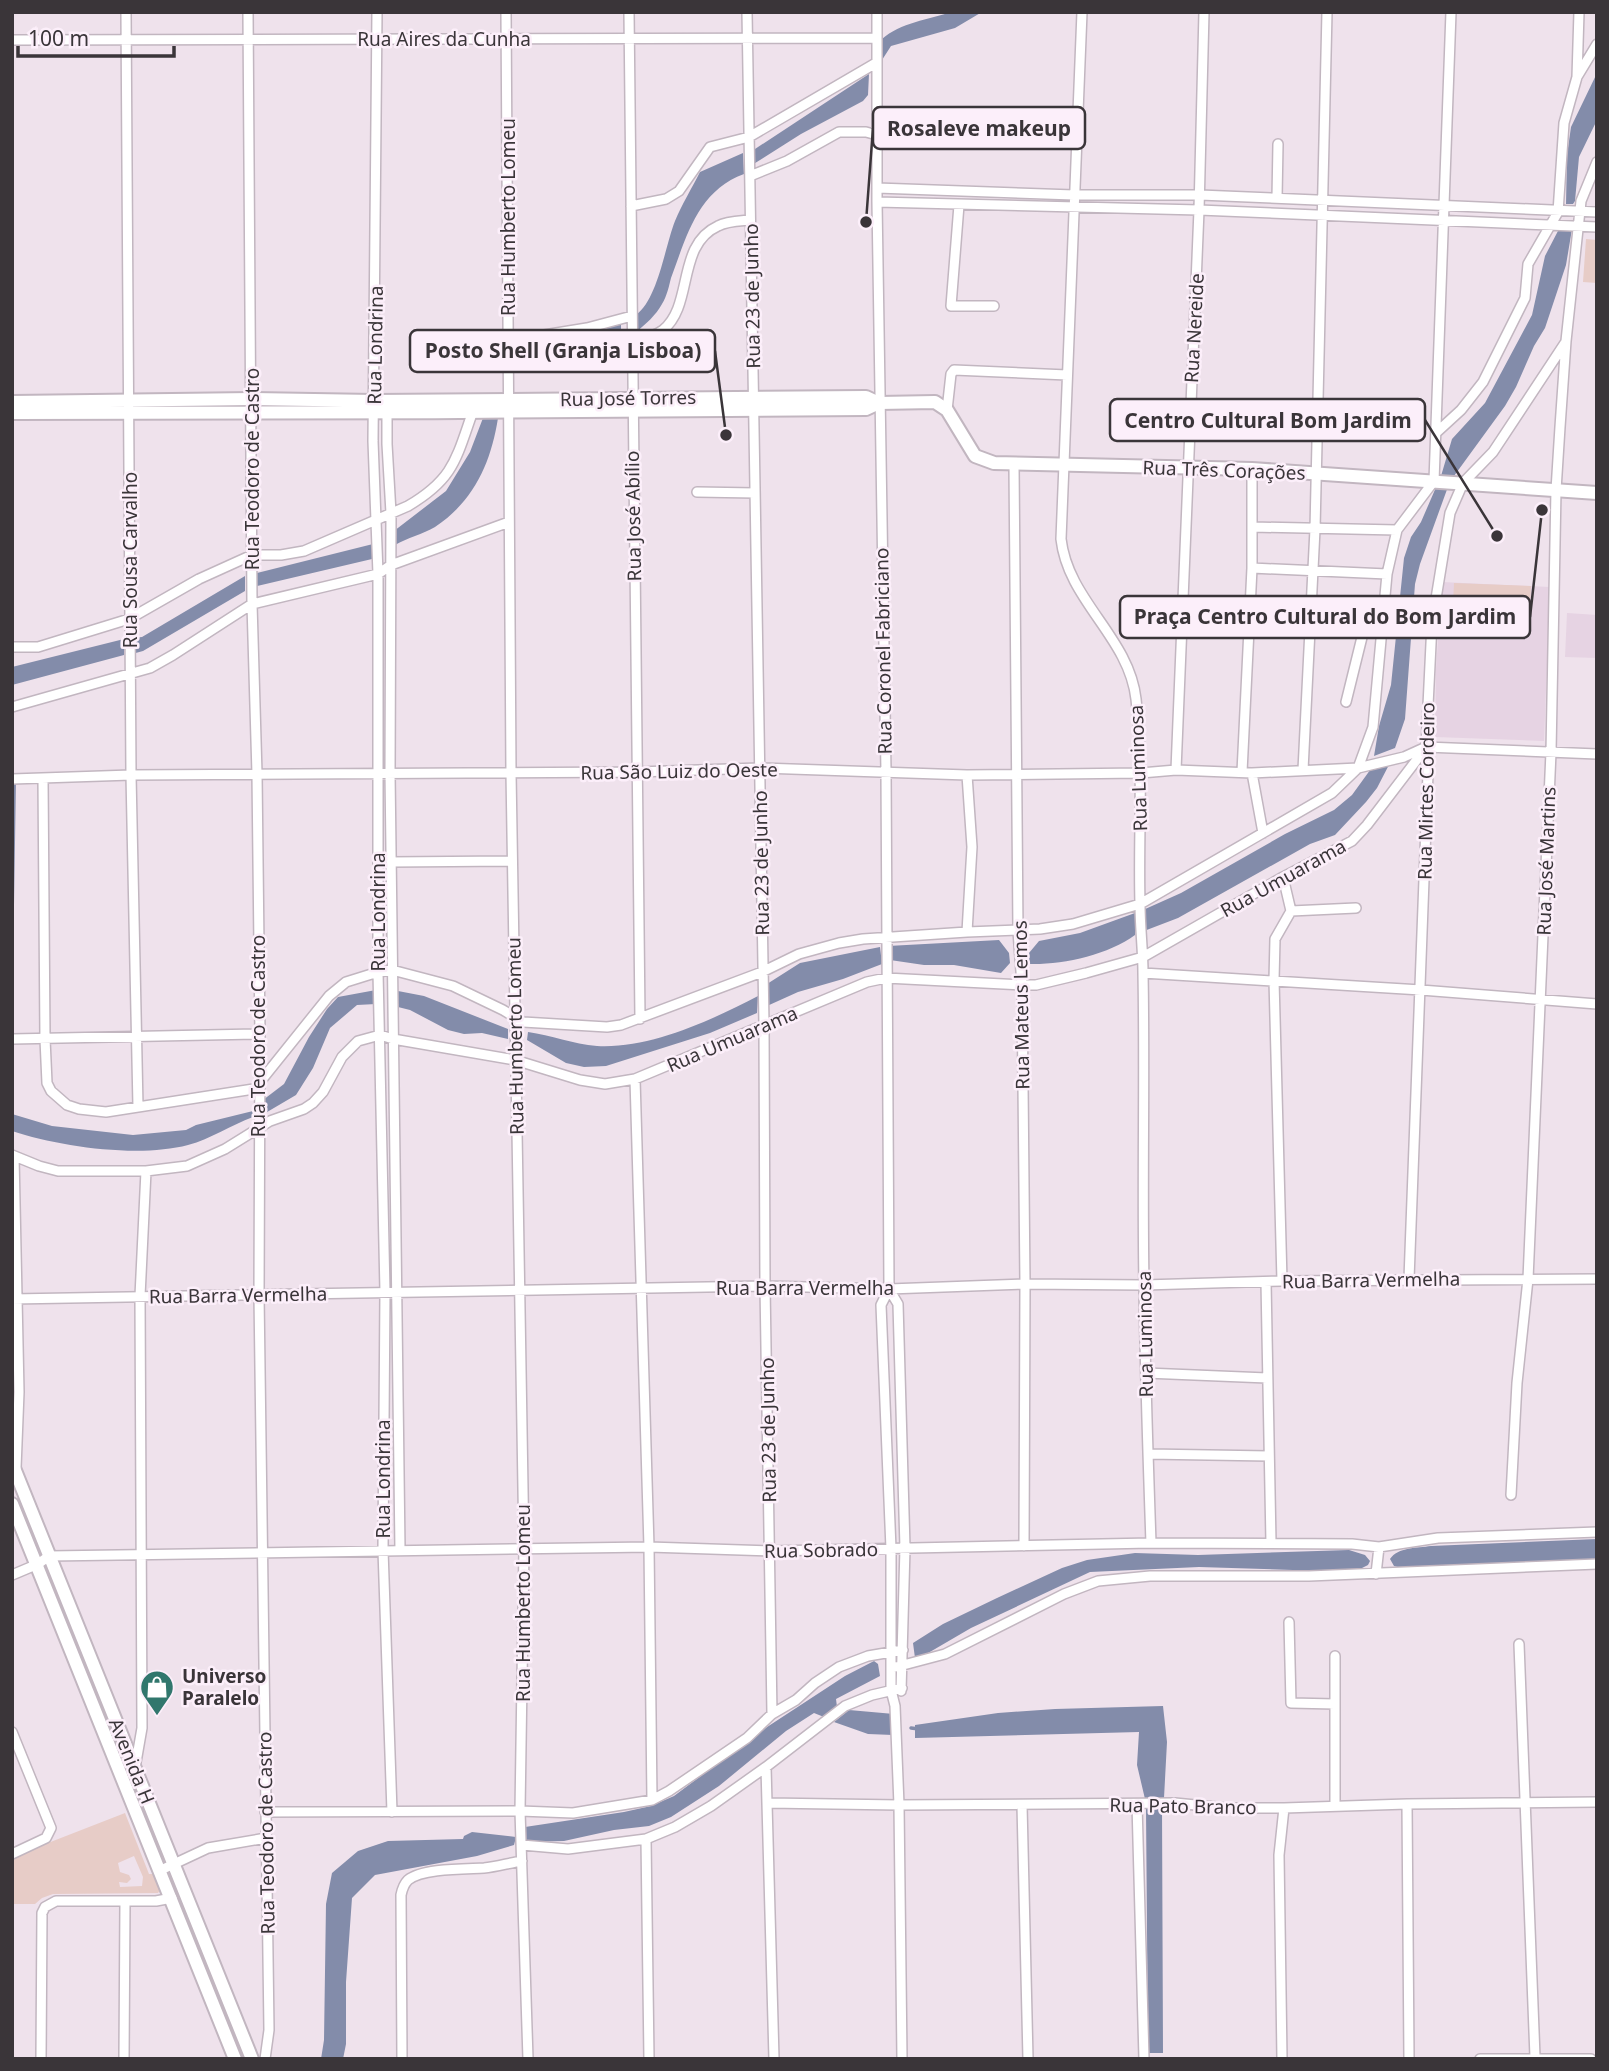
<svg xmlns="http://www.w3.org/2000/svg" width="1609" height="2071" font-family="'Noto Sans',sans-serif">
  <rect width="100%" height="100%" fill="#efe2ec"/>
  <!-- built -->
  <path fill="#e6d3e3" d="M 1442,582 L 1550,587 L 1544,741 L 1435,737 L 1436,669 Z
    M 1567,613 L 1597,615 L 1597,658 L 1565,657 Z"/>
  <!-- green -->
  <path fill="#e7ccc7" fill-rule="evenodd" d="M 1586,239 L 1597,240 L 1597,283 L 1583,282 Z
    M 1454,583 L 1531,586 L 1528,634 L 1508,633 L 1507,629 L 1452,626 Z
    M 125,1813 L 149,1874 L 159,1874 L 163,1886 L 158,1893 L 53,1894 L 42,1898 L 35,1904 L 12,1904 L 12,1857 ZM 134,1856 L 143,1877 L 142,1886 L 120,1887 L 119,1882 L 127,1883 L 131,1879 L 129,1875 L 120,1872 L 118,1863 Z"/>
  <!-- water -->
  <path fill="#838caa" d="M 952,12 L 982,12 L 955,28 L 891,46 L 882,60 L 882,39 C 900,23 929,19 952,12 Z
    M 1597,73 L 1597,120 L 1579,157 L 1575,201 L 1573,204 L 1566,204 L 1567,155 L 1571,127 Z
    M 869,74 L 868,95 L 863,101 L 801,134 L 752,165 L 752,151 Z
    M 743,153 L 744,174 C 698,191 687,235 671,278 C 669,286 667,296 662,304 C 656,315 646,324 636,332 L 636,315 C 658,299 665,246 675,221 C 682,204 692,188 700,172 Z
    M 1559,229 L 1572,229 L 1566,265 L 1545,328 L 1534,346 L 1516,387 L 1505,406 L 1454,476 L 1441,476 L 1452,439 L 1485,403 L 1532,315 L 1545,256 Z
    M 621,324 L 621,343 L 611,347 L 542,359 L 510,374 L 510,354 L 519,346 L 591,333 Z
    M 483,418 L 498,418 C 491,463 474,501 435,527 C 423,534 407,538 395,545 L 394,531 L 446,491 L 470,452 Z
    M 1449,484 L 1420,564 L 1415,584 L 1405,719 L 1395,748 L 1374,756 L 1379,726 L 1391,685 L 1404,558 L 1411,537 L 1421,522 L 1437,485 Z
    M 373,544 L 372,559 L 253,587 L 253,574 Z
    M 245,576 L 245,591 L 143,651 L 132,654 L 132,638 L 142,637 Z
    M 124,639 L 124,655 L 12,685 L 12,667 Z
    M 1392,759 L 1377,788 L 1366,802 L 1335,835 L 1310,844 L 1178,918 L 1144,931 L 1143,910 L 1181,893 L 1285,834 L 1334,810 L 1352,795 L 1373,766 Z
    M 12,780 L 16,780 L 12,1030 Z
    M 1135,913 L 1135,935 C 1108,955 1062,965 1029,964 L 1029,953 L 1039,941 L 1080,933 Z
    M 999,940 L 1009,953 L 1010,963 L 1001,973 L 954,965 L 924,965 L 890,960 L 888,946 Z
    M 880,947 L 882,964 L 843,979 L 798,992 L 767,1006 L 767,984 L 800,963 Z
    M 376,990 L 376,1004 L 357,1005 L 330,1028 L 313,1068 L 296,1095 L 262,1115 L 263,1100 L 284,1084 L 309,1037 L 327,1009 L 338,997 Z
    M 398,991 L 424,996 L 508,1029 L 508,1039 L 482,1033 L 464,1034 L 448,1030 L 410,1010 L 398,1007 Z
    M 758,996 L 757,1013 L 710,1033 L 606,1066 L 584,1067 L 566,1063 L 527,1040 L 528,1032 C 551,1035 573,1044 597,1046 C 650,1049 712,1020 758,996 Z
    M 253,1111 L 253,1117 C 231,1125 211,1139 188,1145 C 139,1158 60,1147 12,1131 L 12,1114 L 52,1126 L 133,1135 L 186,1130 L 196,1125 Z
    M 1597,1539 L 1597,1559 L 1401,1568 L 1394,1566 L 1390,1559 C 1398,1547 1417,1548 1431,1546 Z
    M 1349,1550 L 1365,1555 L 1370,1561 L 1368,1565 L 1354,1572 L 1199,1567 L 1090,1572 L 971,1628 L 923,1656 L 915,1658 L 913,1643 L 943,1624 L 997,1598 L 1062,1568 L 1087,1560 L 1135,1553 L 1198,1555 Z
    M 874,1661 L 878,1664 L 880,1676 L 836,1699 L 837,1707 L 824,1717 L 814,1713 L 786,1731 L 719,1786 L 671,1817 L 649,1826 L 614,1830 L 564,1841 L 526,1842 L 525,1827 L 624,1812 L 651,1806 L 674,1796 L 764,1729 L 845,1676 Z
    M 1163,1706 L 1167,1742 L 1164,1798 L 1145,1799 L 1137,1765 L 1139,1732 L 915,1738 L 915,1725 L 998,1713 L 1055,1709 Z
    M 849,1710 L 894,1714 L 893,1735 L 868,1734 L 834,1722 Z
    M 1162,1807 L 1163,2053 L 1148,2053 L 1146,1808 Z
    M 472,1832 L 516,1837 L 514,1845 L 477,1856 L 375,1875 L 352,1898 L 346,1982 L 346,2044 L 343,2059 L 321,2059 L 324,2040 L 326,1904 L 332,1873 L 358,1851 L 388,1841 L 463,1839 L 464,1836 Z"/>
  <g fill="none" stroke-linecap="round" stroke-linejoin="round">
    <!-- stream -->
    <path stroke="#838caa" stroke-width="3.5" d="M 911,1728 L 919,1729"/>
    <!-- street casing -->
    <g stroke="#c2b6c0" stroke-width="12">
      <path id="street" d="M 126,12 L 131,775 L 138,1107
        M 248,12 L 252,604 L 257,774 L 260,1034 L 259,1295 L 269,2030 L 265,2059
        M 377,12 L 373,441 L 378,574 L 378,972 L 385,1292 L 383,1550 L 392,1812
        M 506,12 L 511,773 L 524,1548 L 520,1811 L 528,2059
        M 629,12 L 640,1019
        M 747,12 L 764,1025 L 765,1286 L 772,1714
        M 877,12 L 877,202 L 886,772 L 889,1289 L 881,1305 L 891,1549 L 891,1690 L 895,1706 L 899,1805 L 902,2059
        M 1082,12 L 1061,539 C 1068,601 1129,637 1136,699 C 1144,767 1138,836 1140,904 C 1140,927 1143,950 1143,973 C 1145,1077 1142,1181 1144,1284 C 1145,1371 1148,1457 1151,1543
        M 12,40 L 877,38
        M 1577,77 L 1579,12
        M 750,176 L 787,161 L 839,132 L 866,132 L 877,135
        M 877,188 L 1074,195 L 1200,195 L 1597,212
        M 1277,198 L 1278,144
        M 877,202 L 1199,210 L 1597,227
        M 959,205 L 951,306 L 994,306
        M 631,206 L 666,199 L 679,191 L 710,147 L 749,137 L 876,63
        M 632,340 C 643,338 654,337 663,330 C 694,305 676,245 718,226 C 727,221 740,221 750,220
        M 507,341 L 587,328 L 632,316
        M 387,408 L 387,444 L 391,513 L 390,773 L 400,1550
        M 947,410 L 951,374 L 954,370 L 1067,375
        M 1437,432 L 1461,410 L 1483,382 L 1525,298 L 1528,264 L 1558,212 L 1564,123 L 1577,77 L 1597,44
        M 1014,465 L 1018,931 L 1022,985 L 1025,1284 L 1024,1546
        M 697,492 L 755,493
        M 1253,527 L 1397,530
        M 1252,568 L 1387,574
        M 1251,610 L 1382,623
        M 12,647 L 38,647 L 129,619 L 199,579 L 252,555 L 281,555 L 304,551 L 408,506 C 454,479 456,459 473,411
        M 1346,702 L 1366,621
        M 12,707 L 150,668 L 173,655 L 252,604 L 378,574 L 391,565 L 509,522
        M 1176,770 L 1199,210 L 1204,12
        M 1303,770 L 1315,529 L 1327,12
        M 1242,772 L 1252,568 L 1252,469
        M 1252,773 L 1263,833
        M 967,775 L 972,847 L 967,932
        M 43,778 L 45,1039 L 47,1083 L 51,1091 L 67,1105 L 79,1109 L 106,1112 L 260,1088
        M 12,779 L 131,775 L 637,772 L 759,768 L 967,775 L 1141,773 L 1176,770 L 1252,773 L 1358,768 L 1404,757 L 1426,747 L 1597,754
        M 391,862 L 512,861
        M 1291,911 L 1356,908
        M 1143,973 L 1421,990 L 1597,1004
        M 12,1039 L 260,1034
        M 635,1079 L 649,1547 L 652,1800
        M 260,1082 L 329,996 L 346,982 L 378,972 L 392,970 L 453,986 L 503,1010 L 523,1022 L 607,1027 L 621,1025 L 762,972 L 799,954 L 839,943 L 863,939 L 967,932 L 1040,929 L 1073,924 L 1140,904 L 1332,793 L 1358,768 L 1373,727 L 1387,574 L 1397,530 L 1434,481 L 1451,12
        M 12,1155 L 39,1166 L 58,1171 L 146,1171 L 187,1166 L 225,1149 L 270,1121 L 304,1109 L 313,1103 L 323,1092 L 342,1057 L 358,1041 L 380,1035 L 393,1039 L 515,1060 L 580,1080 L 605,1084 L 635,1079 L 867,982 L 886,978 L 1022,985 L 1036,985 L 1086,973 L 1143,957 L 1283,877 L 1352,841 L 1367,825 L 1425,749
        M 14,1156 L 19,1392 L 16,1468
        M 1409,1279 L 1428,773 L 1426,747 L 1432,623 L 1450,513 L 1463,483 L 1493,452 L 1565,343
        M 1282,1281 L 1274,980 L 1275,939 L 1291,911 L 1283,877
        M 1266,1282 L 1271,1543
        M 889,1289 L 898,1304 L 905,1548 L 901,1691
        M 12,1299 L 765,1286 L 889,1289 L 1025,1284 L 1144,1285 L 1282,1281 L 1597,1279
        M 1146,1373 L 1267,1378
        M 1148,1454 L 1269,1456
        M 1511,1495 L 1517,1383 L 1528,1279 L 1551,752 L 1556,490 L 1560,427 L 1566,341 L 1581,201 L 1597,162
        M 1376,1574 L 1379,1547
        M 12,1575 L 38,1564 L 49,1556 L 649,1547 L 771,1551 L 1151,1543 L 1352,1544 L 1379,1547 L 1438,1538 L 1597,1532
        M 1289,1622 L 1291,1703 L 1335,1704
        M 1519,1644 L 1535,2057
        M 1335,1656 L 1335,1806
        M 892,1668 L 945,1654 L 1064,1594 L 1098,1581 L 1150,1576 L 1309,1576 L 1597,1564
        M 12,1732 L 51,1828 L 46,1838 L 12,1854
        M 766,1767 L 774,2059
        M 135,1768 L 142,1728 L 140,1296 L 146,1171
        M 768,1803 L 899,1805 L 1175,1803 L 1226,1808 L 1284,1808 L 1407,1804 L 1597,1802
        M 1137,1804 L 1144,2059
        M 1407,1804 L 1409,2059
        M 1022,1805 L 1028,2059
        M 265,1812 L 520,1811 L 573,1813 L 652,1800 L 669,1791 L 747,1738 L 772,1714 L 796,1700 L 815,1683 L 839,1667 L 868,1656 L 903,1650
        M 646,1839 L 649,2059
        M 522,1845 L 568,1849 L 646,1839 L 675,1827 L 711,1806 L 766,1767 L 845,1706 L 872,1695 L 902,1688
        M 161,1870 L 208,1848 L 266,1838
        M 41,2059 L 42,1913 L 45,1907 L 56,1901 L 156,1901 L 172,1898
        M 124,2059 L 125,1901
        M 402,2059 L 401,1895 C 402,1890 404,1884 408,1880 C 422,1868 466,1869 484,1868 C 496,1867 509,1863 522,1861
        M 1282,2059 L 1279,1855 L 1284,1808
        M 1480,2059 L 1591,2059"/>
    </g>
    <!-- secondary casing -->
    <g stroke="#c2b6c0" stroke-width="16">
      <path id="secondary" d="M 12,402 L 252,399 L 374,401 L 866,397 L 879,403 L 935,402 L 947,410 L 975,456 L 994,463 L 1252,469 L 1597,493
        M 12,413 C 297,414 581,411 866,409 L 879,403
        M 12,1463 L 252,2059
        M 12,1504 L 235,2059"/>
    </g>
    <!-- street -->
    <use href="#street" stroke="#fff" stroke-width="9"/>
    <!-- secondary -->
    <use href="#secondary" stroke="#fff" stroke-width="12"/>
  </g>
  <!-- icons -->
  <defs>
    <g id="shop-pin" transform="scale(1.75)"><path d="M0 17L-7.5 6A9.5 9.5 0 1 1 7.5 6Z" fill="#31776d" stroke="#fceffa"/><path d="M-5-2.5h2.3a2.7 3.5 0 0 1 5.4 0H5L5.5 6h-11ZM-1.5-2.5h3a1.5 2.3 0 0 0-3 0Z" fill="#fff"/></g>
  </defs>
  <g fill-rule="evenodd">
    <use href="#shop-pin" x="157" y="1687"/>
  </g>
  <g text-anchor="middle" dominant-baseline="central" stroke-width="5" stroke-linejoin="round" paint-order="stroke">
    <!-- street labels -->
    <g font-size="19" fill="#3a3539" stroke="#fceffa">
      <text x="444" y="39">Rua Aires da Cunha</text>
      <text transform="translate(508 217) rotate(-90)">Rua Humberto Lomeu</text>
      <text transform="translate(752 296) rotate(-91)">Rua 23 de Junho</text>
      <text transform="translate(1194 328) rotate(-87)">Rua Nereide</text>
      <text transform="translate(375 345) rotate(-89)">Rua Londrina</text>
      <text transform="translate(628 398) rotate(-1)">Rua José Torres</text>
      <text transform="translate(252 469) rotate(-90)">Rua Teodoro de Castro</text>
      <text transform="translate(1224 470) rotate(2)">Rua Três Corações</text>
      <text transform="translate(633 516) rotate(-91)">Rua José Abílio</text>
      <text transform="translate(130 560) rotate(-90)">Rua Sousa Carvalho</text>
      <text transform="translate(883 651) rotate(-91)">Rua Coronel Fabriciano</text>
      <text transform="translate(1138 768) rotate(-92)">Rua Luminosa</text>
      <text transform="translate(679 771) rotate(-1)">Rua São Luiz do Oeste</text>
      <text transform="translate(1426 791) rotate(-89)">Rua Mirtes Cordeiro</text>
      <text transform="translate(1546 861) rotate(-88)">Rua José Martins</text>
      <text transform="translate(761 863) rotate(-91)">Rua 23 de Junho</text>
      <text transform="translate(1283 878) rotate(-29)">Rua Umuarama</text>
      <text transform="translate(378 912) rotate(-90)">Rua Londrina</text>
      <text transform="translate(1021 1005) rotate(-91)">Rua Mateus Lemos</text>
      <text transform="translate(258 1036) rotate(-90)">Rua Teodoro de Castro</text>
      <text transform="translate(515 1036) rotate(-91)">Rua Humberto Lomeu</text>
      <text transform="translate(732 1039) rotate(-23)">Rua Umuarama</text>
      <text transform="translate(1371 1280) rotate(-1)">Rua Barra Vermelha</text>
      <text x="805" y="1288">Rua Barra Vermelha</text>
      <text transform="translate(238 1295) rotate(-1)">Rua Barra Vermelha</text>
      <text transform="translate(1145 1334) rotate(-91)">Rua Luminosa</text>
      <text transform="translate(768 1430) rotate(-91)">Rua 23 de Junho</text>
      <text transform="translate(383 1479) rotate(-90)">Rua Londrina</text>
      <text transform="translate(821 1550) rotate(-1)">Rua Sobrado</text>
      <text transform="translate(523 1603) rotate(-90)">Rua Humberto Lomeu</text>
      <text transform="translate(132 1761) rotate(68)">Avenida H</text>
      <text transform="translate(1183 1806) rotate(1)">Rua Pato Branco</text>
      <text transform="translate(266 1833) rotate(-91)">Rua Teodoro de Castro</text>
    </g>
    <!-- poi labels -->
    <g font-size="19" font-weight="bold" fill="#3a3539" stroke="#fceffa" text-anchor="start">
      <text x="182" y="1676">Universo<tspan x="182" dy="22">Paralelo</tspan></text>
    </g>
  </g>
  <!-- callouts -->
  <path fill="none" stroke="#3a3539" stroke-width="2.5" d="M866 222L873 128M726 435L715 351M1497 536L1425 420M1542 510L1530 617"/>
  <g fill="#3a3539" stroke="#fceffa" stroke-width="2.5">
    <circle cx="866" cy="222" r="7"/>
    <circle cx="726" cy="435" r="7"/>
    <circle cx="1497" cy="536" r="7"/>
    <circle cx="1542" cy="510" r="7"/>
  </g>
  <g fill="#fceffa" stroke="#3a3539" stroke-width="2.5">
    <rect x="873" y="107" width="212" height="42" rx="7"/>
    <rect x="410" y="330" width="305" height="42" rx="7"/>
    <rect x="1110" y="399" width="315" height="42" rx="7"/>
    <rect x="1120" y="596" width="410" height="42" rx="7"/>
  </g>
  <g font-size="21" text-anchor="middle" font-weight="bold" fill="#3a3539">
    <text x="979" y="136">Rosaleve makeup</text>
    <text x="563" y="358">Posto Shell (Granja Lisboa)</text>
    <text x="1268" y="428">Centro Cultural Bom Jardim</text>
    <text x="1325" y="624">Praça Centro Cultural do Bom Jardim</text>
  </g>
  <!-- border -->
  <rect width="1609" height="2071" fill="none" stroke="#3a3539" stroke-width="28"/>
  <!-- scale -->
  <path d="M18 46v10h156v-10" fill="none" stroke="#3a3539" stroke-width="3.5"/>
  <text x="28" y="46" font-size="21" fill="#3a3539" stroke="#fceffa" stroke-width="5" paint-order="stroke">100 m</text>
</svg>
